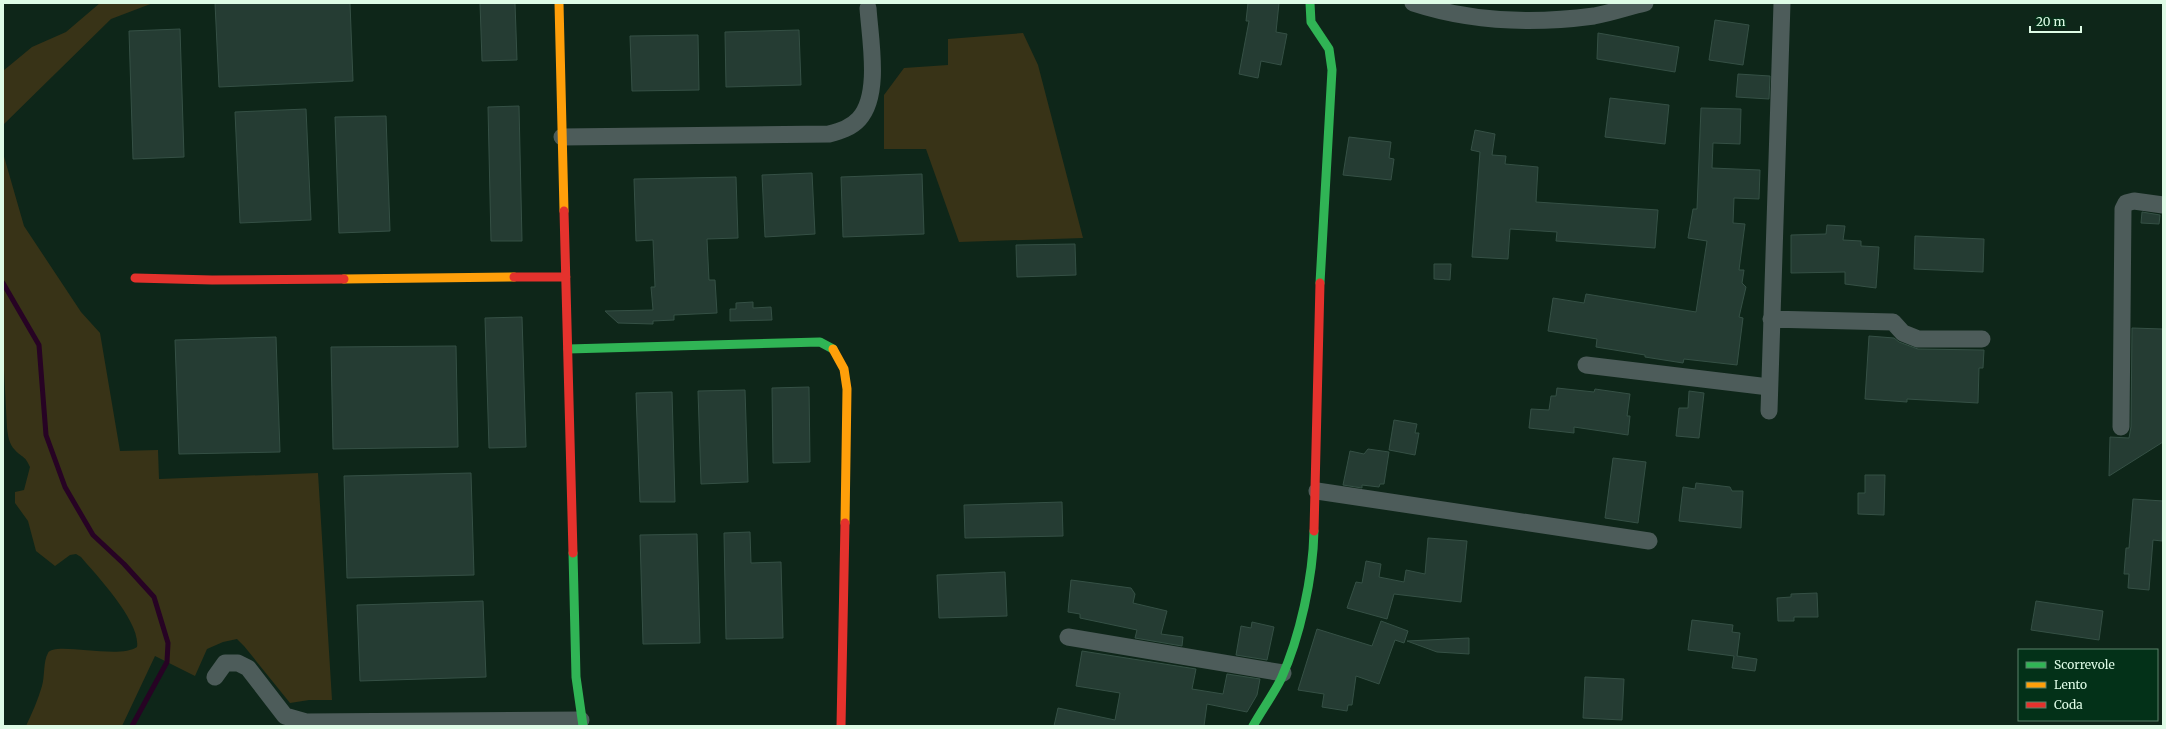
<svg xmlns="http://www.w3.org/2000/svg" width="2166" height="729" font-family="Merriweather,serif">
  <rect width="100%" height="100%" fill="#0e2619"/>
  <!-- grass -->
  <path fill="#383317" d="M 100,3 L 153,3 L 111,19 L 3,125 L 3,71 L 32,47 L 66,32 Z
    M 1023,33 L 1038,65 L 1083,238 L 959,242 L 926,149 L 884,149 L 884,95 L 904,68 L 948,65 L 948,39 Z
    M 3,153 L 24,226 L 81,312 L 100,333 L 120,451 L 158,450 L 159,479 L 318,473 L 332,700 L 309,700 L 290,703 L 244,646 L 237,639 L 223,642 L 207,649 L 195,676 L 155,656 L 122,726 L 26,726 C 32,713 38,700 42,686 C 45,676 43,662 48,653 C 54,641 119,660 137,647 C 141,622 97,576 81,557 L 76,554 L 70,555 L 55,566 L 36,551 L 28,521 L 15,503 L 15,492 L 24,490 L 30,467 C 25,455 22,458 15,450 C 9,444 8,436 7,428 L 3,351 Z"/>
  <g fill="none" stroke-linecap="round" stroke-linejoin="round">
    <!-- stream -->
    <path stroke="#270324" stroke-width="5" d="M 3,283 L 39,345 L 46,435 L 65,487 L 93,535 L 124,564 L 154,597 L 168,643 L 167,662 L 132,726"/>
  </g>
  <!-- building -->
  <path fill="#253c33" stroke="#355045" d="M 215,3 L 350,3 L 353,81 L 219,87 Z
    M 480,3 L 515,3 L 517,60 L 482,61 Z
    M 1248,3 L 1279,3 L 1276,32 L 1287,34 L 1281,65 L 1261,61 L 1258,78 L 1239,74 L 1249,21 L 1246,21 Z
    M 1715,20 L 1749,25 L 1743,65 L 1709,60 Z
    M 180,29 L 184,157 L 133,159 L 129,31 Z
    M 799,30 L 801,85 L 726,87 L 725,32 Z
    M 1598,33 L 1679,47 L 1675,72 L 1597,59 Z
    M 698,35 L 699,90 L 632,91 L 630,36 Z
    M 1738,74 L 1770,76 L 1769,99 L 1736,97 Z
    M 1610,98 L 1669,105 L 1665,144 L 1605,137 Z
    M 519,106 L 522,241 L 491,241 L 488,107 Z
    M 1701,108 L 1741,109 L 1740,144 L 1713,143 L 1712,168 L 1760,170 L 1759,199 L 1734,198 L 1733,223 L 1745,224 L 1739,270 L 1744,270 L 1742,283 L 1746,287 L 1739,317 L 1743,318 L 1737,365 L 1684,359 L 1683,363 L 1645,357 L 1645,355 L 1596,347 L 1597,339 L 1548,331 L 1553,298 L 1584,303 L 1586,294 L 1696,312 L 1707,241 L 1688,238 L 1693,209 L 1697,209 Z
    M 306,109 L 311,220 L 240,223 L 235,112 Z
    M 386,116 L 390,231 L 339,233 L 335,117 Z
    M 1475,130 L 1495,134 L 1492,155 L 1506,156 L 1505,164 L 1538,167 L 1536,202 L 1658,210 L 1655,248 L 1556,241 L 1557,232 L 1510,229 L 1508,259 L 1472,257 L 1480,152 L 1471,150 Z
    M 1349,137 L 1391,142 L 1389,158 L 1394,159 L 1391,180 L 1343,175 Z
    M 812,173 L 815,234 L 765,237 L 762,175 Z
    M 922,174 L 924,234 L 843,237 L 841,177 Z
    M 736,177 L 738,238 L 707,239 L 709,280 L 715,280 L 717,313 L 674,315 L 674,320 L 653,321 L 653,324 L 618,323 L 605,311 L 653,310 L 651,287 L 655,287 L 653,240 L 636,241 L 634,179 Z
    M 2142,212 L 2160,215 L 2159,224 L 2141,223 Z
    M 1827,225 L 1845,226 L 1843,240 L 1861,241 L 1861,246 L 1879,247 L 1876,288 L 1845,284 L 1845,272 L 1791,273 L 1791,235 L 1826,234 Z
    M 1915,236 L 1984,239 L 1983,272 L 1914,269 Z
    M 1075,244 L 1076,275 L 1017,277 L 1016,245 Z
    M 1434,264 L 1451,264 L 1450,280 L 1434,279 Z
    M 753,302 L 753,308 L 771,307 L 772,320 L 730,321 L 730,309 L 736,309 L 736,303 Z
    M 522,317 L 526,447 L 489,448 L 485,318 Z
    M 2132,328 L 2163,329 L 2163,442 L 2109,476 L 2110,437 L 2129,438 L 2131,427 Z
    M 1869,336 L 1894,338 L 1899,342 L 1918,349 L 1984,350 L 1983,368 L 1979,368 L 1978,403 L 1907,399 L 1907,402 L 1865,399 Z
    M 276,337 L 280,452 L 179,454 L 175,340 Z
    M 456,346 L 458,447 L 333,449 L 331,347 Z
    M 809,387 L 810,462 L 773,463 L 772,388 Z
    M 1557,388 L 1594,392 L 1595,389 L 1630,394 L 1627,416 L 1630,416 L 1628,435 L 1574,427 L 1574,433 L 1529,428 L 1531,409 L 1549,410 L 1551,396 L 1556,396 Z
    M 745,390 L 748,482 L 701,484 L 698,391 Z
    M 1689,391 L 1704,393 L 1699,438 L 1676,436 L 1679,408 L 1688,408 Z
    M 672,392 L 675,502 L 640,502 L 636,393 Z
    M 1394,420 L 1417,424 L 1415,433 L 1419,433 L 1415,455 L 1389,450 Z
    M 1368,449 L 1389,452 L 1384,484 L 1380,484 L 1379,487 L 1362,485 L 1362,488 L 1343,485 L 1350,451 L 1364,454 Z
    M 1613,458 L 1646,462 L 1638,523 L 1605,518 Z
    M 471,473 L 474,575 L 347,578 L 344,476 Z
    M 1865,475 L 1885,475 L 1884,515 L 1858,514 L 1858,493 L 1865,493 Z
    M 1696,483 L 1730,487 L 1732,491 L 1743,491 L 1741,528 L 1679,521 L 1683,487 L 1695,489 Z
    M 2133,499 L 2163,501 L 2162,541 L 2153,540 L 2149,590 L 2128,588 L 2129,574 L 2124,574 L 2126,548 L 2129,548 Z
    M 1062,502 L 1063,536 L 965,538 L 964,505 Z
    M 750,532 L 751,563 L 781,562 L 783,638 L 726,639 L 724,533 Z
    M 697,534 L 700,643 L 643,644 L 640,535 Z
    M 1428,538 L 1467,541 L 1461,602 L 1394,594 L 1387,619 L 1347,608 L 1356,582 L 1362,583 L 1366,561 L 1381,564 L 1379,577 L 1404,582 L 1406,570 L 1425,574 Z
    M 1005,572 L 1007,616 L 939,618 L 937,575 Z
    M 1071,580 L 1131,588 L 1135,594 L 1133,603 L 1167,611 L 1161,634 L 1183,637 L 1182,646 L 1135,638 L 1137,630 L 1080,618 L 1080,614 L 1068,612 Z
    M 1817,593 L 1818,617 L 1794,617 L 1794,621 L 1778,621 L 1777,598 L 1791,597 L 1791,594 Z
    M 483,601 L 486,677 L 360,681 L 357,605 Z
    M 2036,601 L 2103,611 L 2099,640 L 2031,630 Z
    M 1692,620 L 1733,625 L 1732,632 L 1740,633 L 1737,656 L 1757,659 L 1755,671 L 1732,668 L 1734,656 L 1688,650 Z
    M 1381,621 L 1408,631 L 1404,643 L 1395,640 L 1379,684 L 1356,676 L 1352,705 L 1348,705 L 1347,711 L 1322,707 L 1324,694 L 1298,690 L 1317,629 L 1372,646 Z
    M 1252,622 L 1274,627 L 1267,660 L 1236,655 L 1241,626 L 1251,628 Z
    M 1469,638 L 1469,654 L 1437,652 L 1407,641 Z
    M 1082,651 L 1196,669 L 1192,689 L 1223,694 L 1227,674 L 1260,679 L 1257,695 L 1247,712 L 1207,704 L 1204,726 L 1054,726 L 1058,708 L 1115,720 L 1120,693 L 1076,686 Z
    M 1585,677 L 1624,679 L 1622,720 L 1583,718 Z"/>
  <g fill="none" stroke-linecap="round" stroke-linejoin="round">
    <!-- street -->
    <path stroke="#4d5c5a" stroke-width="17" d="M 1413,3 C 1471,22 1534,24 1594,16 C 1611,13 1628,7 1645,3
      M 562,137 L 829,134 C 840,131 851,128 859,119 C 881,95 870,39 868,8
      M 1771,319 L 1893,322 L 1903,333 L 1918,339 L 1982,339
      M 1586,365 L 1769,387
      M 1769,411 L 1782,3
      M 2121,427 L 2123,209 L 2126,203 L 2134,201 L 2163,205
      M 1317,491 L 1649,541
      M 1068,637 L 1283,673
      M 215,677 L 225,663 L 238,663 L 248,668 L 285,716 L 306,722 L 581,720"/>
    <!-- fast -->
    <path stroke="#30b455" stroke-width="9" d="M 1310,3 L 1311,22 L 1329,49 L 1332,70 L 1320,283
      M 568,349 L 820,342 L 833,349
      M 573,553 L 576,677 L 583,726
      M 1253,726 C 1262,710 1273,695 1281,679 C 1300,637 1313,577 1314,531"/>
    <!-- slow -->
    <path stroke="#ff9f0a" stroke-width="9" d="M 559,3 L 564,211
      M 344,279 L 514,277
      M 833,349 L 844,369 L 847,389 L 845,523"/>
    <!-- jam -->
    <path stroke="#e5322d" stroke-width="9" d="M 564,211 L 573,553
      M 514,277 L 566,277
      M 135,278 L 212,280 L 344,279
      M 1314,531 L 1320,283
      M 841,726 L 845,523"/>
  </g>
  <!-- border -->
  <rect width="2166" height="729" fill="none" stroke="#defbe6" stroke-width="8"/>
  <!-- legend -->
  <rect x="2018" y="649" width="140" height="72" fill="#033118" stroke="#5b826a"/>
  <rect x="2026" y="662" width="20" height="6" fill="#30b455" stroke="#5b826a"/>
  <text x="2054" y="669" font-size="12" fill="#defbe6">Scorrevole</text>
  <rect x="2026" y="682" width="20" height="6" fill="#ff9f0a" stroke="#5b826a"/>
  <text x="2054" y="689" font-size="12" fill="#defbe6">Lento</text>
  <rect x="2026" y="702" width="20" height="6" fill="#e5322d" stroke="#5b826a"/>
  <text x="2054" y="709" font-size="12" fill="#defbe6">Coda</text>
  <!-- scale -->
  <path d="M2030 26v6h51v-6" fill="none" stroke="#defbe6" stroke-width="2"/>
  <text x="2036" y="26" font-size="12" fill="#defbe6" stroke="#033118" stroke-width="3" paint-order="stroke">20 m</text>
</svg>
